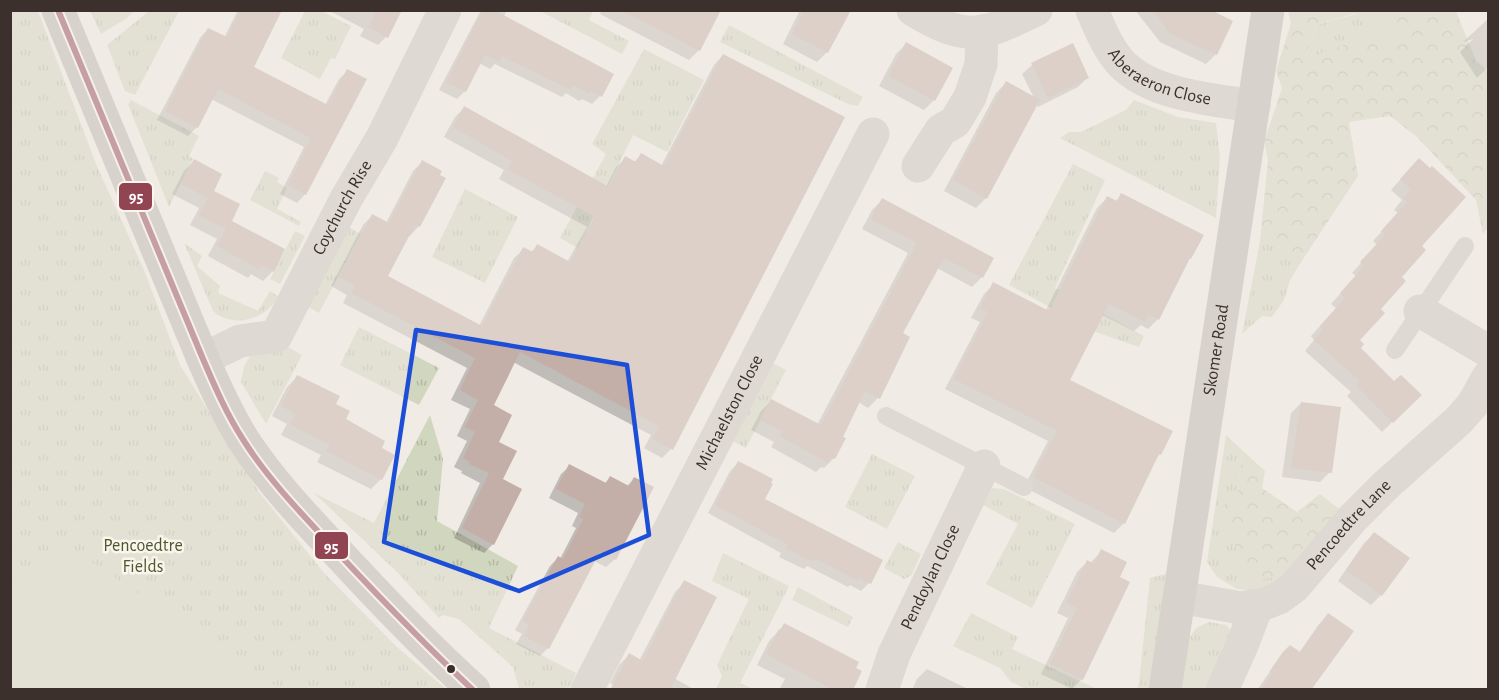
<svg xmlns="http://www.w3.org/2000/svg" width="1499" height="700" font-family="'Alegreya Sans',sans-serif">
  <defs>
    <pattern id="grass-tufts" width="24" height="20" patternUnits="userSpaceOnUse" patternTransform="scale(1.5)"><rect width="24" height="20" fill="#d1d6bf"/><path d="M3 7l-1-3M5 7V3M7 7l1-3M15 17l-1-3M17 17v-4M19 17l1-3" fill="none" stroke="#b4b8a4"/></pattern>
    <pattern id="forest-crowns" width="20" height="18" patternUnits="userSpaceOnUse" patternTransform="scale(1.5)"><rect width="20" height="18" fill="#d1d6bf"/><path d="M2 6a3 3 0 1 1 6 0M12 15a3 3 0 1 1 6 0" fill="none" stroke="#b4b8a4"/></pattern>
  </defs>
  <rect width="100%" height="100%" fill="#f0ebe5"/>
  <!-- grass -->
  <path fill="url(#grass-tufts)" d="M 10,11 L 38,11 L 96,164 L 144,270 L 180,365 L 259,492 L 324,573 L 397,647 L 446,689 L 11,689 Z
    M 90,11 L 134,11 L 127,18 L 101,34 Z
    M 149,11 L 179,11 L 135,95 L 125,91 L 107,45 Z
    M 305,11 L 321,11 L 351,26 L 335,59 L 331,58 L 320,79 L 281,58 Z
    M 540,11 L 593,11 L 589,20 L 629,41 L 622,54 Z
    M 1356,11 L 1378,11 L 1378,18 L 1395,31 L 1393,44 L 1346,45 L 1305,60 L 1316,25 L 1356,14 Z
    M 729,25 L 863,97 L 858,106 L 848,104 L 720,42 Z
    M 644,49 L 704,80 L 667,152 L 633,135 L 578,248 L 560,238 L 606,154 L 592,144 Z
    M 131,100 L 199,136 L 189,156 L 193,159 L 169,207 L 128,104 Z
    M 1134,100 L 1178,117 L 1216,123 L 1220,157 L 1216,218 L 1060,138 L 1069,132 L 1081,132 L 1126,110 Z
    M 1073,164 L 1105,180 L 1055,288 L 1144,336 L 1139,347 L 1096,332 L 1009,285 Z
    M 265,171 L 279,178 L 277,182 L 287,188 L 277,209 L 301,222 L 299,226 L 250,200 Z
    M 465,189 L 518,217 L 485,283 L 432,257 Z
    M 347,226 L 361,234 L 319,313 L 308,307 Z
    M 295,231 L 305,236 L 280,284 L 270,279 Z
    M 1260,241 L 1305,256 L 1290,280 L 1284,300 L 1272,317 L 1262,316 L 1242,334 Z
    M 184,243 L 202,256 L 197,266 L 220,286 L 218,293 L 258,311 L 270,291 L 279,297 C 275,302 270,308 266,311 C 250,323 226,324 213,311 Z
    M 359,327 L 439,368 L 419,405 L 340,365 Z
    M 272,338 L 302,355 L 266,424 L 241,382 L 244,367 L 252,352 Z
    M 769,361 L 786,370 L 746,448 L 728,439 Z
    M 430,415 L 443,459 L 437,521 L 518,566 L 489,628 L 576,673 L 569,689 L 519,689 L 513,667 L 459,619 L 443,615 L 439,618 L 398,573 L 314,493 L 374,523 Z
    M 1226,435 L 1242,450 L 1238,492 L 1291,577 L 1260,592 L 1237,589 L 1217,577 L 1207,562 Z
    M 872,454 L 915,476 L 887,529 L 845,507 Z
    M 992,488 L 1004,489 L 1075,524 L 1032,608 L 986,584 L 1018,524 L 983,505 Z
    M 898,542 L 921,554 L 911,576 L 904,579 L 884,568 Z
    M 723,553 L 789,586 L 740,683 L 753,689 L 716,689 L 722,676 L 717,665 L 749,599 L 712,581 Z
    M 1166,574 L 1149,689 L 1137,690 L 1139,683 L 1150,578 Z
    M 798,587 L 853,617 L 848,627 L 792,600 Z
    M 971,613 L 1018,637 L 1012,649 L 1097,689 L 1026,689 L 1011,682 L 1000,668 L 953,646 Z
    M 1209,622 L 1226,625 L 1234,633 L 1214,689 L 1181,690 L 1188,640 L 1196,628 Z"/>
  <!-- forest -->
  <path fill="url(#forest-crowns)" d="M 1288,11 L 1356,11 L 1356,13 L 1316,25 L 1305,59 L 1375,34 L 1393,43 L 1395,31 L 1378,18 L 1378,11 L 1456,11 L 1476,61 L 1488,71 L 1488,227 L 1483,234 L 1476,200 L 1416,136 L 1390,116 L 1349,122 L 1358,176 L 1305,256 L 1260,241 L 1268,160 L 1264,142 L 1282,88 L 1276,71 L 1291,23 Z
    M 1242,450 L 1265,471 L 1262,488 L 1297,512 L 1320,494 L 1348,516 L 1299,576 L 1258,579 L 1242,565 L 1222,507 L 1238,492 Z"/>
  <!-- pitch -->
  <path fill="#d1d6bf" d="M 11,197 L 48,231 L 11,272 Z
    M 57,539 L 280,689 L 11,689 L 11,605 Z"/>
  <!-- shadow -->
  <path fill="#0003" d="M 238,10 L 280,10 L 252,68 L 325,105 L 339,79 L 348,71 L 305,194 L 297,203 L 280,194 L 304,147 L 211,99 L 197,127 L 188,136 L 157,120 L 200,38 L 208,29 L 224,38 Z
    M 328,10 L 401,10 L 386,37 L 378,45 L 360,36 L 364,29 Z
    M 481,10 L 507,10 L 503,18 L 612,75 L 600,96 L 592,104 L 582,99 L 579,101 L 566,93 L 562,97 L 495,64 L 490,69 L 479,63 L 465,91 L 457,99 L 439,90 Z
    M 602,10 L 719,10 L 699,50 L 689,60 L 600,14 Z
    M 800,10 L 849,10 L 827,52 L 817,62 L 783,44 Z
    M 1135,10 L 1208,10 L 1216,54 L 1206,64 L 1160,42 Z
    M 1488,19 L 1488,67 L 1477,78 L 1460,52 L 1473,39 L 1463,42 Z
    M 906,44 L 951,68 L 934,100 L 924,110 L 879,86 L 896,54 Z
    M 723,55 L 671,449 L 662,458 L 644,448 L 651,435 L 513,362 L 492,406 L 501,480 L 493,544 L 484,553 L 454,538 L 480,483 L 461,473 L 462,471 L 454,467 L 467,441 L 457,436 L 470,409 L 451,400 L 467,368 L 343,303 L 347,295 L 331,286 L 363,225 L 372,216 L 386,223 L 413,171 L 422,162 L 419,226 L 410,236 L 408,235 L 386,277 L 479,326 L 514,258 L 524,249 L 530,253 L 537,246 L 567,262 L 587,227 L 499,179 L 504,170 L 444,137 L 455,117 L 464,108 L 606,187 L 616,167 L 626,158 L 634,162 L 641,155 L 661,166 L 714,65 Z
    M 1032,65 L 1088,77 L 1078,87 L 1038,107 L 1036,104 L 986,198 L 976,208 L 944,191 L 996,93 L 1006,83 L 1034,98 L 1022,74 Z
    M 194,161 L 230,222 L 273,271 L 263,281 L 251,274 L 248,278 L 208,256 L 217,239 L 190,225 L 199,208 L 172,194 L 184,171 Z
    M 1409,170 L 1420,246 L 1358,340 L 1359,348 L 1394,384 L 1420,395 L 1382,432 L 1347,396 L 1351,392 L 1305,351 L 1314,340 L 1311,336 L 1336,308 L 1331,304 L 1356,276 L 1352,273 L 1377,245 L 1373,241 L 1398,213 L 1394,210 L 1402,200 L 1391,190 Z
    M 1122,195 L 1190,258 L 1186,262 L 1158,319 L 1148,329 L 1141,325 L 1134,331 L 1102,315 L 1068,380 L 1160,454 L 1156,458 L 1124,523 L 1114,533 L 1024,487 L 1048,441 L 945,389 L 980,322 L 971,318 L 984,294 L 994,284 L 1046,310 L 1097,208 L 1107,198 L 1115,202 Z
    M 882,200 L 982,277 L 972,287 L 937,268 L 901,334 L 878,398 L 868,408 L 858,402 L 841,438 L 834,458 L 824,468 L 821,467 L 816,472 L 771,447 L 774,442 L 751,430 L 761,411 L 771,401 L 817,425 L 908,253 L 862,229 L 872,210 Z
    M 297,377 L 334,404 L 344,420 L 380,448 L 381,479 L 371,489 L 317,462 L 321,455 L 281,435 L 287,424 L 272,416 L 287,387 Z
    M 1301,403 L 1330,472 L 1320,482 L 1282,477 L 1291,413 Z
    M 738,463 L 763,499 L 869,583 L 861,591 L 850,585 L 848,587 L 807,566 L 804,569 L 779,557 L 781,553 L 708,513 L 730,471 Z
    M 570,466 L 604,484 L 610,478 L 627,486 L 634,479 L 615,559 L 606,567 L 594,561 L 548,648 L 540,656 L 516,644 L 522,634 L 515,630 L 550,566 L 558,558 L 560,559 L 576,528 L 572,526 L 578,513 L 549,498 L 561,474 Z
    M 1374,534 L 1381,595 L 1371,605 L 1338,581 L 1364,543 Z
    M 1102,551 L 1082,679 L 1072,689 L 1041,674 L 1068,618 L 1057,613 L 1077,572 L 1087,562 L 1090,563 Z
    M 685,582 L 674,678 L 695,690 L 622,690 L 610,683 L 619,665 L 629,655 L 639,661 L 675,592 Z
    M 1328,615 L 1309,690 L 1257,690 L 1281,656 L 1299,653 L 1319,624 Z
    M 784,625 L 851,690 L 779,690 L 785,679 L 757,665 L 769,641 Z
    M 927,669 L 970,690 L 912,690 L 917,679 Z"/>
  <!-- building -->
  <path fill="#c3afa7" d="M 241,10 L 282,10 L 254,67 L 328,105 L 347,69 L 367,79 L 306,195 L 288,185 L 311,138 L 218,89 L 198,128 L 165,111 L 208,28 L 227,37 Z
    M 377,10 L 402,10 L 388,38 L 368,27 Z
    M 483,10 L 494,10 L 614,74 L 602,97 L 590,91 L 589,94 L 573,85 L 571,90 L 502,56 L 499,62 L 485,55 L 466,92 L 446,82 Z
    M 621,10 L 721,10 L 700,51 Z
    M 804,10 L 851,10 L 828,53 L 792,34 Z
    M 1153,10 L 1211,10 L 1233,21 L 1217,55 L 1169,33 Z
    M 906,42 L 953,68 L 935,101 L 888,76 Z
    M 1073,43 L 1089,78 L 1048,98 L 1031,63 Z
    M 723,54 L 845,117 L 673,450 L 652,439 L 659,426 L 520,352 L 494,405 L 512,415 L 499,442 L 517,451 L 503,479 L 522,489 L 494,545 L 462,528 L 489,473 L 469,464 L 470,462 L 463,458 L 475,432 L 465,427 L 478,400 L 460,390 L 475,358 L 351,293 L 355,285 L 339,277 L 372,214 L 389,223 L 422,160 L 442,171 L 440,175 L 446,178 L 420,227 L 415,225 L 388,276 L 482,326 L 523,247 L 533,252 L 537,244 L 570,262 L 595,217 L 507,169 L 512,161 L 453,127 L 464,106 L 609,187 L 625,156 L 636,162 L 641,153 L 664,166 Z
    M 1006,81 L 1040,100 L 987,199 L 953,180 Z
    M 1419,158 L 1430,168 L 1432,166 L 1466,197 L 1422,246 L 1426,250 L 1402,277 L 1406,281 L 1381,309 L 1385,313 L 1360,340 L 1364,344 L 1361,348 L 1394,381 L 1401,375 L 1422,395 L 1393,423 L 1356,385 L 1360,381 L 1314,340 L 1323,329 L 1320,326 L 1345,298 L 1340,293 L 1364,266 L 1360,262 L 1386,234 L 1381,231 L 1407,202 L 1403,199 L 1411,189 L 1400,179 Z
    M 194,159 L 222,174 L 214,191 L 240,204 L 232,221 L 285,249 L 274,272 L 261,265 L 259,269 L 217,246 L 226,229 L 199,215 L 208,198 L 181,184 Z
    M 1121,193 L 1204,235 L 1191,259 L 1190,258 L 1159,320 L 1149,314 L 1145,322 L 1109,304 L 1070,380 L 1173,431 L 1161,455 L 1159,454 L 1125,524 L 1033,477 L 1057,431 L 954,379 L 988,312 L 980,308 L 993,282 L 1049,311 L 1107,196 L 1117,201 Z
    M 882,198 L 994,258 L 983,278 L 944,258 L 903,333 L 910,337 L 880,399 L 865,391 L 843,437 L 846,438 L 835,459 L 831,457 L 828,463 L 780,436 L 782,431 L 760,420 L 771,399 L 821,425 L 917,243 L 871,219 Z
    M 297,375 L 340,396 L 336,404 L 350,411 L 346,419 L 385,441 L 382,448 L 395,455 L 382,480 L 326,451 L 330,445 L 290,424 L 296,414 L 281,406 Z
    M 1301,402 L 1341,407 L 1332,473 L 1291,468 Z
    M 738,461 L 773,479 L 771,483 L 773,484 L 765,499 L 883,560 L 871,584 L 858,578 L 857,580 L 815,558 L 813,562 L 786,548 L 788,545 L 715,505 Z
    M 569,464 L 606,483 L 610,476 L 629,486 L 634,477 L 654,487 L 616,560 L 600,552 L 549,649 L 524,636 L 529,625 L 522,621 L 558,556 L 563,559 L 583,519 L 579,517 L 585,504 L 556,489 Z
    M 1374,532 L 1410,558 L 1382,596 L 1346,570 Z
    M 1101,549 L 1127,562 L 1120,577 L 1130,582 L 1083,680 L 1050,664 L 1077,608 L 1066,603 L 1087,560 L 1094,564 Z
    M 684,580 L 717,597 L 670,690 L 610,690 L 629,653 L 643,661 Z
    M 1328,613 L 1354,631 L 1311,690 L 1260,690 L 1272,673 L 1269,672 L 1283,652 L 1290,645 L 1300,652 Z
    M 784,623 L 859,662 L 856,668 L 862,671 L 853,690 L 834,690 L 766,654 L 779,629 L 781,630 Z"/>
  <g fill="none" stroke-linecap="round" stroke-linejoin="round">
    <!-- lane -->
    <path stroke="#c9c3be" stroke-width="18" d="M 1395,350 L 1465,246
      M 886,416 L 1024,487"/>
    <!-- street -->
    <g stroke="#c9c3be" stroke-width="33">
      <path d="M 913,10 C 967,43 982,36 1036,10"/>
      <path id="s1" d="M 1092,10 C 1100,29 1108,49 1122,64 C 1152,95 1214,100 1254,106"/>
      <path d="M 918,166 L 941,130 L 955,122 L 970,97 L 981,64 L 982,31"/>
      <path d="M 1420,311 L 1488,351"/>
      <path id="s2" d="M 203,359 L 240,341 L 276,336 L 346,199 L 382,138 L 445,10"/>
      <path id="s3" d="M 1179,597 L 1241,608 L 1264,604 L 1279,598 L 1294,587 L 1353,518 L 1386,485 L 1459,420 L 1473,404 L 1488,377"/>
      <path id="s4" d="M 587,690 L 873,134"/>
      <path id="s5" d="M 882,690 L 894,654 L 984,466"/>
      <path d="M 1222,690 L 1243,643 L 1257,606"/>
    </g>
    <!-- secondary -->
    <g stroke="#bab3ae" stroke-width="33">
      <path d="M 58,10 L 203,359 C 215,387 228,415 244,441 C 275,488 316,529 354,570 C 393,612 432,652 474,690"/>
      <path id="s6" d="M 1165,690 L 1268,10"/>
    </g>
    <!-- bus-1 casing -->
    <g stroke="#fbf5ee" stroke-width="10">
      <path id="bus-1" d="M 58,10 L 203,359 C 215,387 227,415 244,441 C 270,482 305,517 338,553 C 382,600 426,646 473,690"/>
    </g>
    <!-- bus-1 -->
    <use href="#bus-1" stroke="#914451" stroke-width="6"/>
  </g>
  <!-- marked area -->
  <path d="M0 0H1499V700H0ZM 416,330 L 627,365 L 649,535 L 519,591 L 384,542 Z" fill="#f0ebe5" fill-opacity=".55" fill-rule="evenodd"/>
  <path fill="none" stroke="#1d4ed8" stroke-width="4.5" stroke-linejoin="round" d="M 416,330 L 627,365 L 649,535 L 519,591 L 384,542 Z"/>
  <!-- markers -->
  <circle fill="#3b302b" stroke="#fbf5ee" stroke-width="2" cx="451" cy="669" r="5"/>
  <g text-anchor="middle" dominant-baseline="central" stroke-width="5" stroke-linejoin="round" paint-order="stroke">
    <!-- street labels -->
    <g font-size="18" fill="#3b302b" stroke="#fbf5ee">
      <text stroke="none"><textPath href="#s1" startOffset="102">Aberaeron Close</textPath></text>
      <text stroke="none"><textPath href="#s2" startOffset="222">Coychurch Rise</textPath></text>
      <text stroke="none"><textPath href="#s6" startOffset="344">Skomer Road</textPath></text>
      <text stroke="none"><textPath href="#s4" startOffset="312">Michaelston Close</textPath></text>
      <text stroke="none"><textPath href="#s3" startOffset="204">Pencoedtre Lane</textPath></text>
      <text stroke="none"><textPath href="#s5" startOffset="123">Pendoylan Close</textPath></text>
    </g>
    <!-- park labels -->
    <g font-size="18" fill="#4a5a2e" stroke="#fbf5ee">
      <text x="143" y="546">Pencoedtre<tspan x="143" dy="21">Fields</tspan></text>
    </g>
  </g>
  <g stroke="#fbf5ee" stroke-width="2">
    <rect x="118" y="182" width="35" height="29" rx="6" fill="#914451"/>
    <rect x="314" y="531" width="35" height="29" rx="6" fill="#914451"/>
  </g>
  <g font-size="16" text-anchor="middle" font-weight="bold" fill="#fff">
    <text x="136" y="202">95</text>
    <text x="331" y="552">95</text>
  </g>
  <!-- border -->
  <rect width="1499" height="700" fill="none" stroke="#3b302b" stroke-width="24"/>
</svg>
